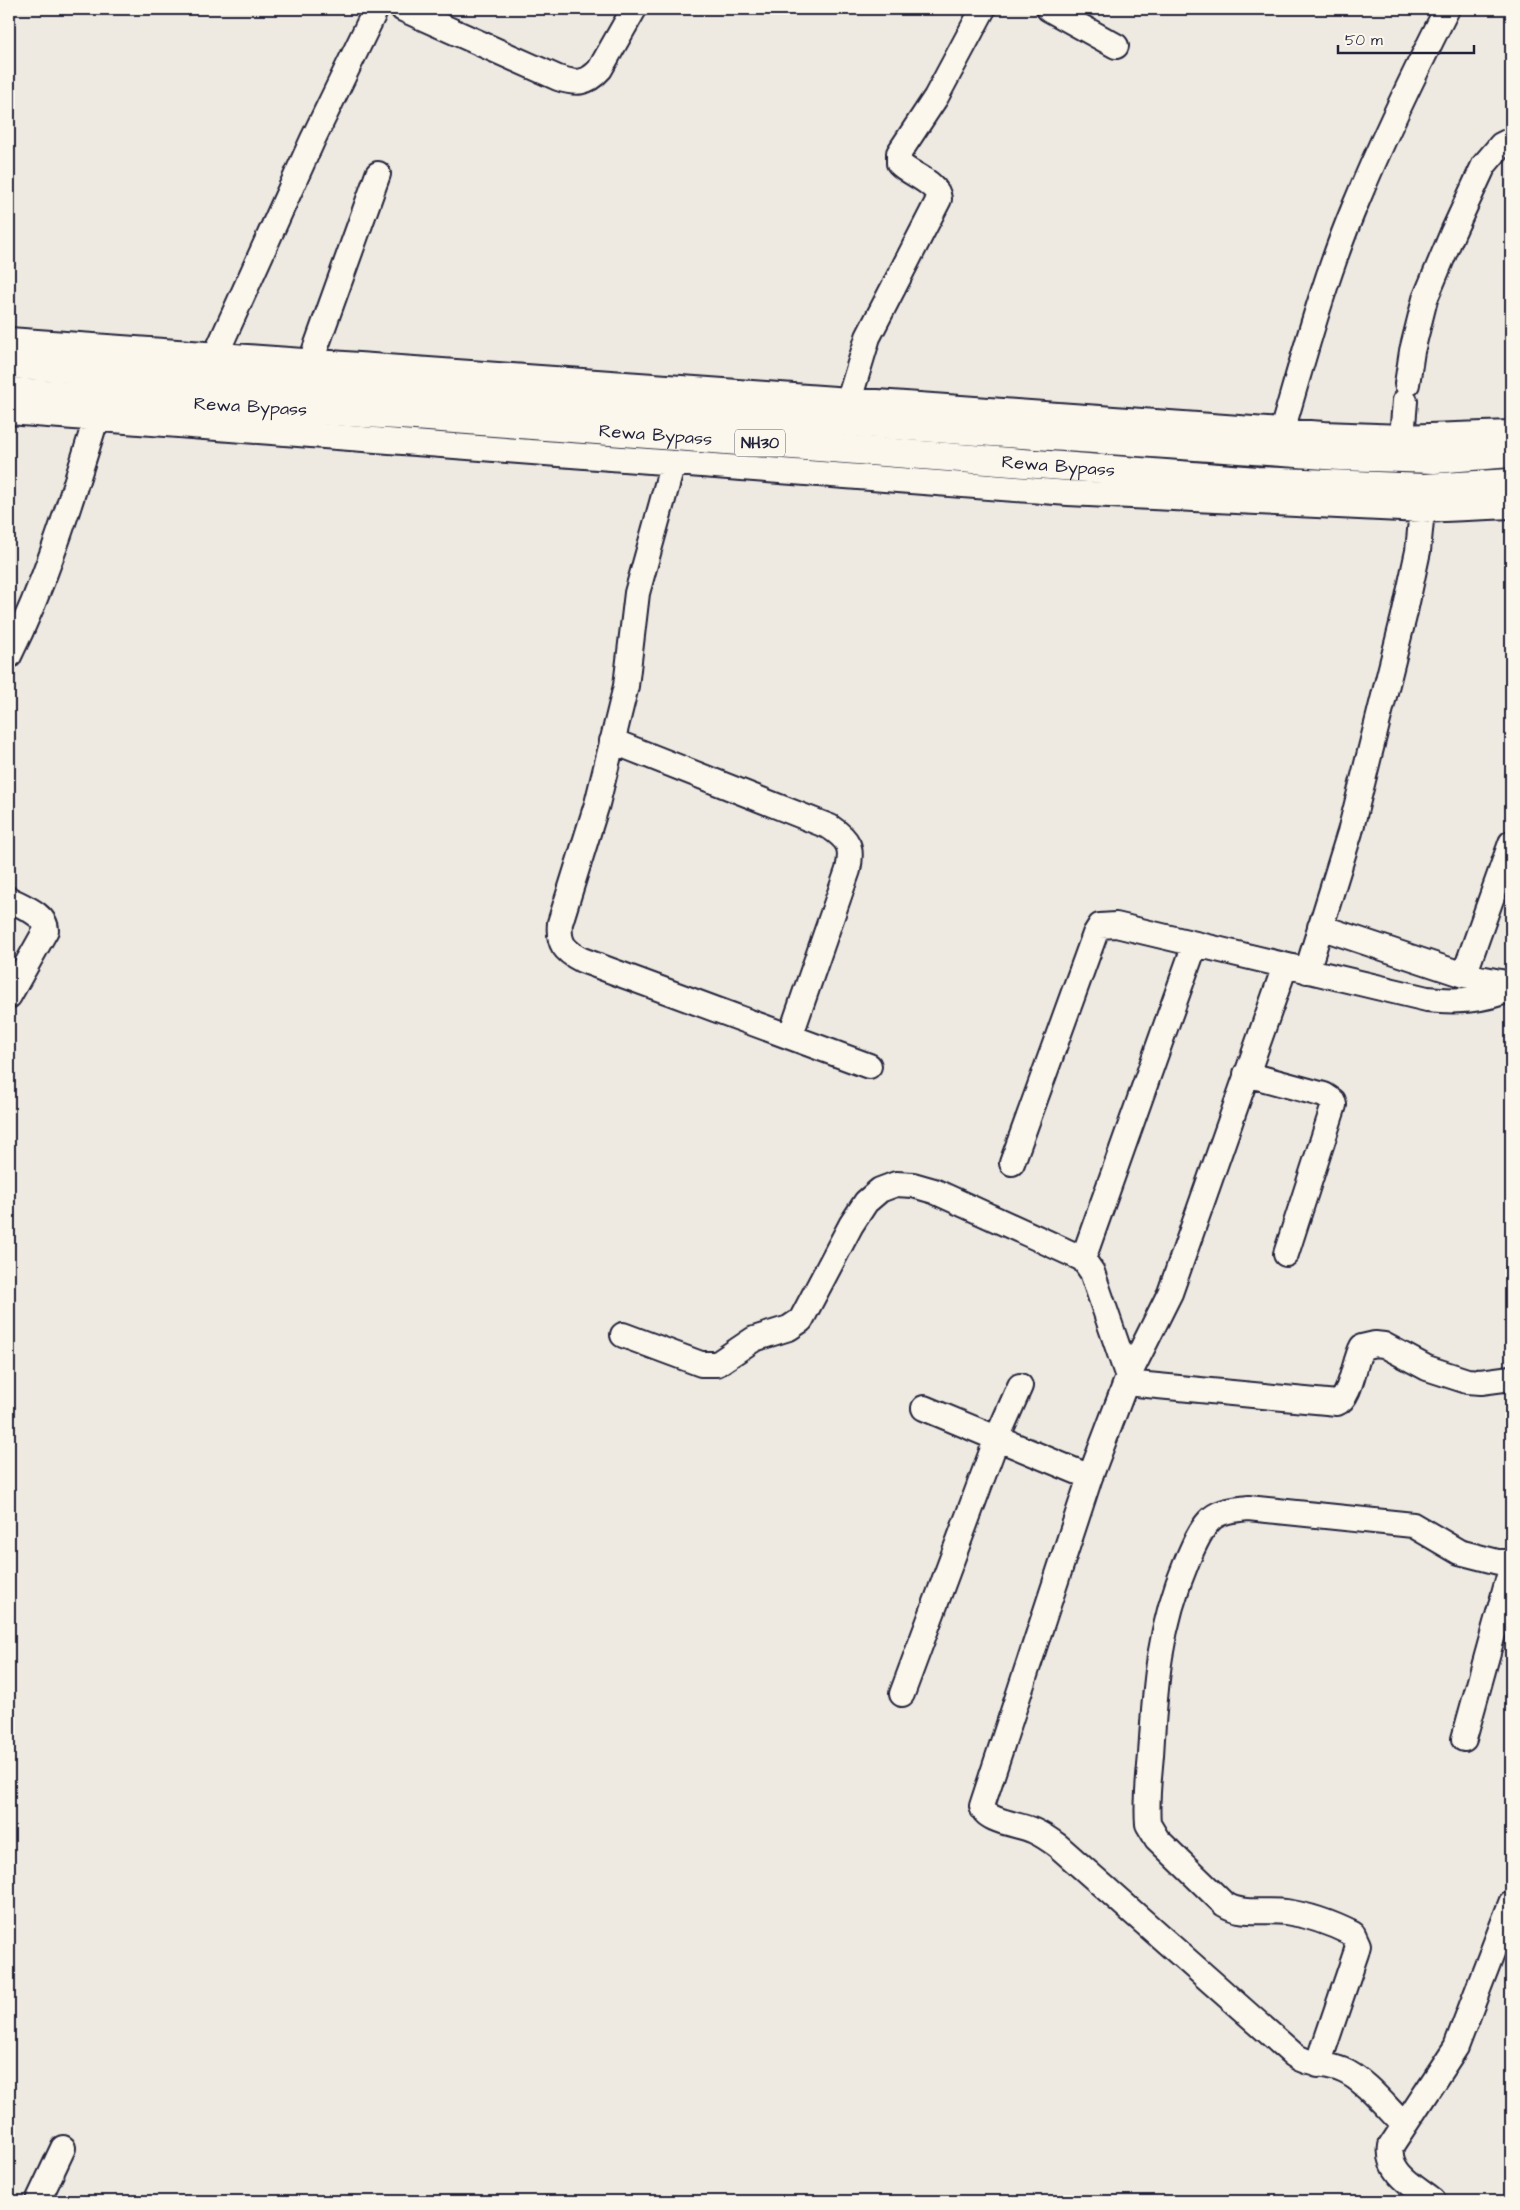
<svg xmlns="http://www.w3.org/2000/svg" width="1520" height="2210" font-family="'Architects Daughter',sans-serif">
  <rect width="100%" height="100%" fill="#eeeae2"/>
  <filter id="ink" filterUnits="userSpaceOnUse"><feTurbulence type="fractalNoise" baseFrequency=".02" numOctaves="2"/><feDisplacementMap in="SourceGraphic" scale="10" xChannelSelector="R" yChannelSelector="G"/><feConvolveMatrix kernelMatrix="1 2 1 2 8 2 1 2 1" color-interpolation-filters="sRGB"/></filter>
  <g filter="url(#ink)">
    <g fill="none" stroke-linecap="round" stroke-linejoin="round">
      <!-- minor casing -->
      <g stroke="#22223b" stroke-width="28">
        <path id="minor" d="M 403,9 L 558,78 C 576,84 587,84 600,69 L 634,9
          M 1049,9 L 1116,46
          M 9,340 L 1324,434 L 1402,437 L 1511,433
          M 216,354 L 313,139 L 376,9
          M 311,361 L 378,174
          M 1407,384 L 1412,351 L 1425,299 L 1453,232 L 1484,165 L 1501,145 L 1511,140
          M 849,400 L 868,337 L 939,199 C 938,182 910,175 899,163 L 899,153 L 936,97 L 983,9
          M 9,412 L 1068,493 L 1422,510 L 1511,506
          M 1282,431 C 1304,356 1324,280 1354,208 C 1382,140 1414,74 1447,9
          M 1402,437 L 1405,401
          M 673,463 L 637,593 L 626,686 L 597,804 L 560,923 C 558,943 564,951 582,960 L 869,1066
          M 9,656 C 47,580 71,500 96,419
          M 612,741 L 830,827 C 849,840 853,847 848,870 L 790,1037
          M 9,899 C 21,906 46,914 46,930 L 9,996
          M 1320,927 L 1464,975 L 1511,984
          M 1285,966 L 1170,1293 L 1128,1377 L 1090,1477 L 982,1806 C 985,1822 1020,1824 1034,1831 C 1043,1835 1050,1840 1058,1846 L 1294,2055 C 1309,2066 1326,2063 1342,2070 C 1363,2078 1387,2108 1403,2124
          M 1307,971 L 1350,832 L 1404,616 L 1418,551 L 1422,510
          M 1464,975 L 1511,843
          M 1246,1074 L 1324,1095 L 1333,1101 L 1334,1105 L 1286,1254
          M 1012,1163 L 1095,934 L 1100,926 L 1116,925 L 1427,999 C 1457,1002 1482,1001 1511,989
          M 1083,1259 L 1195,944
          M 623,1335 L 701,1364 L 717,1364 L 754,1339 L 789,1328 L 801,1320 L 851,1225 L 866,1202 L 880,1190 L 896,1184 L 913,1185 L 934,1191 L 1083,1259 L 1092,1272 L 1128,1377
          M 1126,1383 L 1337,1403 C 1351,1398 1354,1361 1362,1347 L 1375,1344 L 1384,1345 L 1427,1368 L 1467,1381 L 1481,1382 L 1511,1378
          M 924,1408 L 1090,1477
          M 902,1694 L 997,1438 L 1020,1386
          M 1464,1739 L 1511,1569
          M 1318,2065 L 1356,1953 L 1358,1945 L 1353,1934 C 1333,1924 1308,1915 1286,1912 C 1264,1909 1243,1916 1224,1904 L 1157,1839 L 1148,1824 C 1146,1801 1149,1778 1151,1755 C 1155,1685 1159,1627 1187,1561 C 1193,1547 1199,1532 1209,1521 C 1219,1510 1235,1510 1248,1508 L 1413,1525 L 1459,1552 L 1498,1562 L 1511,1562
          M 38,2201 L 63,2148
          M 1433,2201 C 1414,2186 1387,2173 1391,2146 L 1456,2047 L 1511,1903"/>
      </g>
      <!-- highway casing -->
      <g stroke="#22223b" stroke-width="31">
        <g id="highway">
          <path d="M 9,364 L 1340,456 L 1434,459 L 1511,453"/>
          <path id="s1" d="M 9,392 L 415,416 L 1257,481 L 1424,488 L 1511,483"/>
        </g>
      </g>
      <!-- minor -->
      <use href="#minor" stroke="#fbf7ec" stroke-width="24"/>
      <!-- highway -->
      <use href="#highway" stroke="#fbf7ec" stroke-width="28"/>
    </g>
  </g>
  <g text-anchor="middle" dominant-baseline="central" stroke-width="4.5" stroke-linejoin="round" paint-order="stroke">
    <!-- shield labels -->
    <rect fill="#fbf7ec" stroke="#636270" stroke-width="1" x="735" y="429.5" width="50" height="27" rx="4"/>
    <g font-size="16" font-weight="bold" fill="#22223b">
      <text x="760" y="443">NH30</text>
    </g>
    <!-- street labels -->
    <g font-size="18" fill="#22223b" stroke="#fbf7ec">
      <text stroke="none"><textPath href="#s1" startOffset="242">Rewa Bypass</textPath></text>
      <text stroke="none"><textPath href="#s1" startOffset="648">Rewa Bypass</textPath></text>
      <text stroke="none"><textPath href="#s1" startOffset="1052">Rewa Bypass</textPath></text>
    </g>
  </g>
  <!-- margin -->
  <rect width="1520" height="2210" fill="none" stroke="#fbf7ec" stroke-width="30"/>
  <rect x="15" y="15" width="1490" height="2180" fill="none" stroke="#22223b" stroke-width="2" filter="url(#ink)"/>
  <!-- scale -->
  <path d="M1338 45v8h136v-8" fill="none" stroke="#22223b" stroke-width="2.5"/>
  <text x="1345" y="45" font-size="15" fill="#22223b" stroke="#fbf7ec" stroke-width="4" paint-order="stroke">50 m</text>
</svg>
